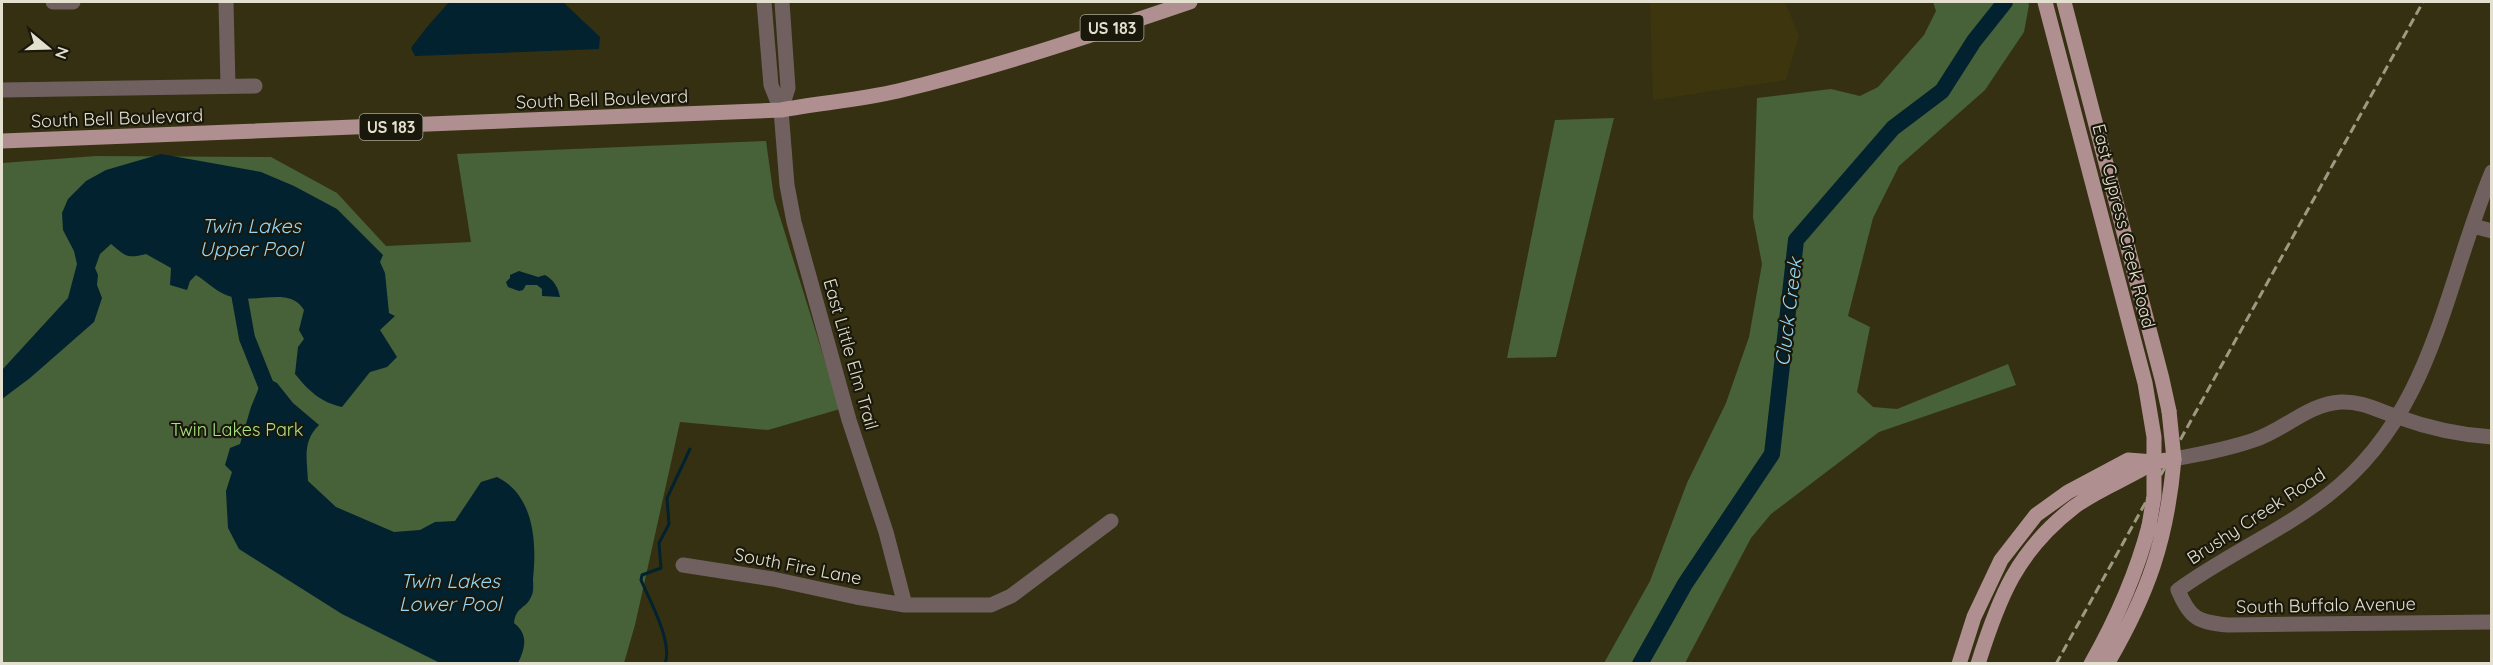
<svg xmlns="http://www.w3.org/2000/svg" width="2493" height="665" font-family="Quicksand,sans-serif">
  <rect width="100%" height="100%" fill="#353011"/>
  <!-- built -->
  <path fill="#3c350d" d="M 1650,2 L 1785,2 L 1799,36 L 1786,80 L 1653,100 Z"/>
  <!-- green -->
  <path fill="#476138" d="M 1933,2 L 2028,2 L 2029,5 L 2024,32 L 1985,90 L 1899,166 L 1873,218 L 1848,316 L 1870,327 L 1857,392 L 1873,407 L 1897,409 L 2008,364 L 2016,385 L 1879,432 L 1771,514 L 1751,538 L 1685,663 L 1604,663 L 1650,581 L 1687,483 L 1726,403 L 1749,337 L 1762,264 L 1753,217 L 1757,98 L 1831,89 L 1860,96 L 1878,87 L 1924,35 L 1936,11 Z
    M 1614,118 L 1556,357 L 1507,358 L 1555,120 Z
    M 766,141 L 774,198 L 840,409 L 768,430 L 680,422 L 635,625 L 624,663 L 2,664 L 2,163 L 96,156 L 271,157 L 337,193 L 386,246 L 471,242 L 457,154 Z"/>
  <!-- water -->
  <path fill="#022230" d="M 449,2 L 563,2 L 600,37 L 599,49 L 415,56 L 411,48 L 427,27 Z
    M 161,154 L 261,172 L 294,186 L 337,209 L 383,255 L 380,262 L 385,273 L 389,313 L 395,316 L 380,330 L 397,357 L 387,367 L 370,372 L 342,407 C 320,402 309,391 295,374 L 298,347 L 304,339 L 299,330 L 304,310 C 290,286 256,304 232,297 C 217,293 209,283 196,275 L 190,281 L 187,290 L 170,285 L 171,268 L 146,254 C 126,259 126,256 111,244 L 100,254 L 95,268 L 98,275 L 97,285 L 102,298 L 94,322 L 30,378 L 2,399 L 2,370 L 68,298 L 77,264 L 74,251 L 63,230 L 62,213 L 68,199 L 86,181 L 106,170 Z
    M 519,271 L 538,277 L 545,275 C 554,280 558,287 560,297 L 542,296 L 542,289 L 537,285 L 526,285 L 523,290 L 519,291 L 508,287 L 506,282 L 510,278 L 510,275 Z
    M 263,372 L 269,374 L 269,379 L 277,383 L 293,403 L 319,425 C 302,442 307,458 308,481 L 336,507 L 394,532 L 420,530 L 435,522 L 455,521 L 481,482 L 497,477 C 534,495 537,542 533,579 C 533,584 534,593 531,597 C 526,609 516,606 514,623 C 529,635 525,648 518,663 L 440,663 L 342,614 L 239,549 L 228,528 L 226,491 L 232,472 L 225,465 L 230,448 L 240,444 L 251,407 L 260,385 L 258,373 Z"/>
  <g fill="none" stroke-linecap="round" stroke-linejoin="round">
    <!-- stream -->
    <path stroke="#022230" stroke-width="3" d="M 665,664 C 673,642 650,601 641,580 L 642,575 L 661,568 L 659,543 L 669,524 L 667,498 L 690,449"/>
    <!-- river -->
    <path stroke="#022230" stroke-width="16" d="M 236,277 L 247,338 L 269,393
      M 1640,664 L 1685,584 L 1772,454 L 1796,240 L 1893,128 L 1942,91 L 1974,41 L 2005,2"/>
    <!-- minor -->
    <path stroke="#706060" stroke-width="15" d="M 53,2 L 73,2
      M 226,2 L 228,86
      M 764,2 L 771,85 L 781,110 L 787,185 L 794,222 L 849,420 L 886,532 L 905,605
      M 2,90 L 255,86
      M 781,110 L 788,88 L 782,2
      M 2492,172 C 2444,287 2433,414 2328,495 C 2282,531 2226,555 2178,590 C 2190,619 2198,622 2228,625 L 2492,622
      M 2473,226 L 2492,231
      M 2174,459 C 2201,454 2228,449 2254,440 C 2285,430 2307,404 2341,402 C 2362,401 2379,411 2398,417 C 2428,428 2460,435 2492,437
      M 683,565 L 773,579 L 856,597 L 905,605 L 991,605 L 1011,596 L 1111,521"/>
    <!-- major -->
    <path stroke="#b08f90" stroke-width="15" d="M 2045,2 L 2145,383 L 2154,437 L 2154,462
      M 2064,2 L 2162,379 L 2169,411
      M 2,141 L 781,110 C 819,103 859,100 898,91 C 997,67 1093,35 1190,2
      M 1959,664 L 1974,617 L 2001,560 L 2036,515 L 2068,492 L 2128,460 L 2154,462
      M 1978,664 C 1999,597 2017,551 2074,507 C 2098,489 2129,478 2154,462
      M 2091,664 C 2116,620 2136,575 2149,526
      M 2107,664 C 2148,594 2167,540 2174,459"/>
    <!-- rail -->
    <path stroke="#9d9982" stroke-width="3" stroke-dasharray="9 4.5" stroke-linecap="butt" d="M 2056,664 L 2423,2"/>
    <!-- major-bridge -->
    <path stroke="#b08f90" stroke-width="15" d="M 2149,526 L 2154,496 L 2154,462 L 2174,459 L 2169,411"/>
  </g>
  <g text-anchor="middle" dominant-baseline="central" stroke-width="4.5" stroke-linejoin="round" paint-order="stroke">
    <!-- shield labels -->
    <g fill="#1a180b" stroke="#a7a494" stroke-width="1.5">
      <rect x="1080.5" y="15" width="63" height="26" rx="4.5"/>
      <rect x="359.5" y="114" width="63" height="26" rx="4.5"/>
    </g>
    <g font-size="16" font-weight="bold" fill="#e3e0cf">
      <text x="1112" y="28">US 183</text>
      <text x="391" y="127">US 183</text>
    </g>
    <!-- street labels -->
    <g font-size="18" fill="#e3e0cf" stroke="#1a180b">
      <text transform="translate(602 99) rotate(-2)">South Bell Boulevard</text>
      <text transform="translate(117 118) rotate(-2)">South Bell Boulevard</text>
      <text transform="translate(2124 226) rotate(76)">East Cypress Creek Road</text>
      <text transform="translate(851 354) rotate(74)">East Little Elm Trail</text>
      <text transform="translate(2256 516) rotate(-33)">Brushy Creek Road</text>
      <text transform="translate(798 566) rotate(11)">South Fire Lane</text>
      <text transform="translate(2326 605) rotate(-1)">South Buffalo Avenue</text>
    </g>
    <!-- park labels -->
    <g font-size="18" fill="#a6e280" stroke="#1a180b">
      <text x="237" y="429">Twin Lakes Park</text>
    </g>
    <!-- water labels -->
    <g font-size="20" font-style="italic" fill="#91d7fa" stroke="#1a180b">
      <text x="251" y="225">Twin Lakes<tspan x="251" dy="23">Upper Pool</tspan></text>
      <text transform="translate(1788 312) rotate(-83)">Cluck Creek</text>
      <text x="450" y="580">Twin Lakes<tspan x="450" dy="23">Lower Pool</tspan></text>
    </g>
  </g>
  <!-- border -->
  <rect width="2493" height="665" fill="none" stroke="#e3e0cf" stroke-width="6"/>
  <!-- north arrow -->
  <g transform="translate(48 48) rotate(109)" stroke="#1a180b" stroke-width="4.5" paint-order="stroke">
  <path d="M0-4.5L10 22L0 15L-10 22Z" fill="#e3e0cf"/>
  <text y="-9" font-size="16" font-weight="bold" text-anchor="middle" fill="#e3e0cf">N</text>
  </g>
</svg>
